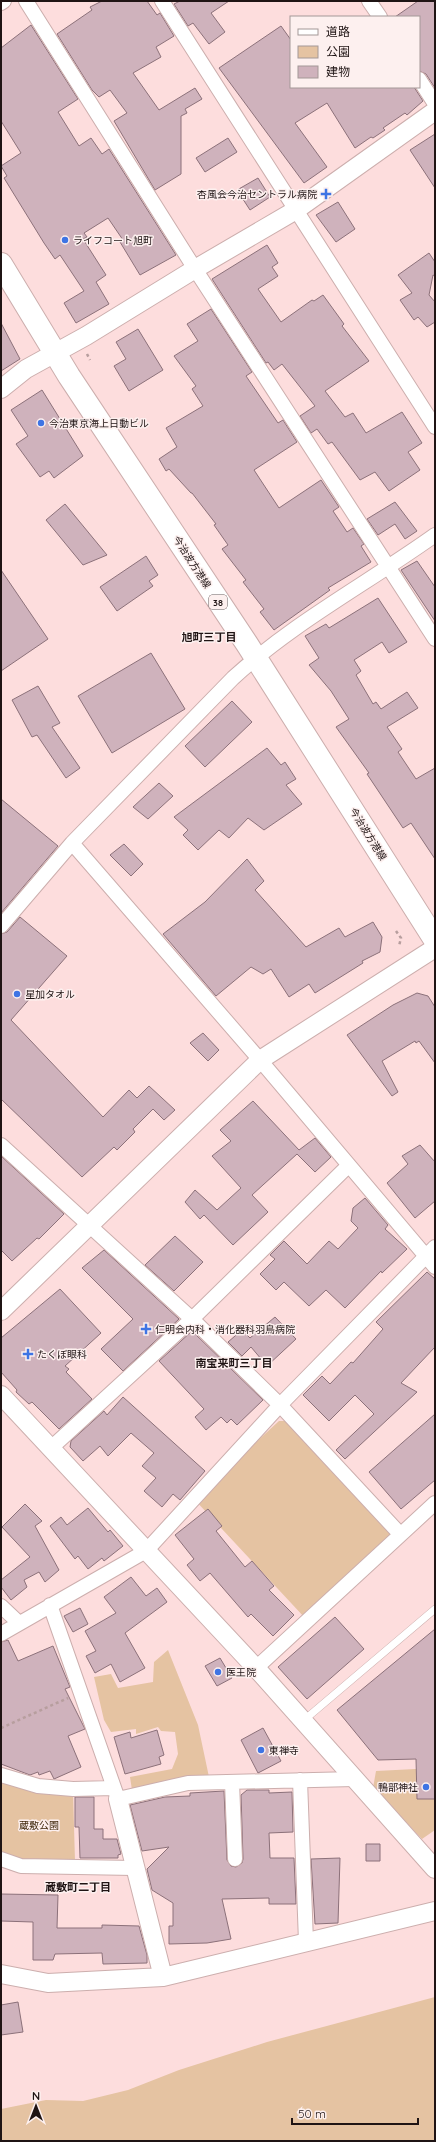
<svg xmlns="http://www.w3.org/2000/svg" width="436" height="2142" font-family="Quicksand,'Noto Sans JP',sans-serif">
  <rect width="100%" height="100%" fill="#fddddd"/>
  <!-- green -->
  <path fill="#e5c3a2" d="M 279,1421 L 288,1421 L 395,1535 L 305,1618 L 194,1499 Z
    M 168,1650 L 198,1725 L 209,1777 L 132,1790 L 130,1777 L 172,1769 L 178,1754 L 175,1732 L 161,1731 L 158,1727 L 136,1734 L 136,1729 L 111,1732 L 104,1720 L 94,1677 L 111,1674 L 118,1688 L 153,1682 L 154,1662 Z
    M 435,1768 L 435,1830 L 422,1839 L 373,1788 L 376,1771 Z
    M 1,1777 L 73,1792 L 75,1861 L 20,1859 L 1,1853 Z
    M 435,1997 L 435,2141 L 1,2141 L 1,2109 L 46,2100 L 83,2101 L 128,2090 L 179,2070 L 267,2042 Z"/>
  <!-- building -->
  <path fill="#cfb2bc" stroke="#8c717a" d="M 102,1 L 147,1 L 157,15 L 160,13 L 174,36 L 156,47 L 161,57 L 133,73 L 159,110 L 195,88 L 202,99 L 185,109 L 187,113 L 181,116 L 181,174 L 155,190 L 114,121 L 127,113 L 110,90 L 99,97 L 92,90 L 57,34 L 92,10 L 90,7 Z
    M 180,1 L 229,1 L 211,13 L 225,32 L 209,44 L 193,23 L 188,26 L 174,4 Z
    M 418,1 L 435,1 L 435,88 L 426,74 L 419,71 L 419,17 L 395,17 Z
    M 31,25 L 78,99 L 58,112 L 79,146 L 91,138 L 102,154 L 109,149 L 176,255 L 140,275 L 120,242 L 123,240 L 108,218 L 84,233 L 87,237 L 83,239 L 106,275 L 96,282 L 109,304 L 76,323 L 64,303 L 84,291 L 60,255 L 55,259 L 44,243 L 4,178 L 7,176 L 1,166 L 21,153 L 1,121 L 1,48 Z
    M 281,26 L 291,40 L 291,87 L 414,87 L 423,101 L 407,115 L 405,113 L 383,128 L 385,130 L 373,138 L 371,137 L 355,148 L 327,103 L 295,123 L 327,167 L 304,183 L 219,68 Z
    M 435,134 L 435,188 L 410,150 Z
    M 228,138 L 237,152 L 205,172 L 196,158 Z
    M 258,178 L 270,197 L 250,210 L 237,190 Z
    M 338,202 L 355,229 L 336,242 L 316,215 Z
    M 267,245 L 278,263 L 272,267 L 278,276 L 258,289 L 281,322 L 312,300 L 314,301 L 323,295 L 344,324 L 342,326 L 369,361 L 325,391 L 345,417 L 353,413 L 366,433 L 402,412 L 422,443 L 408,452 L 420,470 L 389,491 L 375,472 L 360,480 L 332,442 L 328,444 L 317,429 L 311,433 L 300,416 L 315,406 L 282,364 L 274,370 L 268,362 L 266,363 L 212,279 Z
    M 429,253 L 435,262 L 435,276 L 433,275 L 429,295 L 435,302 L 435,322 L 427,327 L 418,317 L 414,320 L 400,300 L 412,293 L 398,275 Z
    M 211,309 L 252,372 L 246,376 L 278,423 L 283,420 L 297,442 L 254,470 L 279,508 L 321,480 L 339,507 L 333,511 L 347,532 L 353,528 L 364,544 L 361,546 L 371,562 L 328,588 L 330,590 L 274,630 L 260,612 L 264,609 L 243,582 L 246,580 L 222,549 L 228,545 L 214,525 L 216,524 L 192,493 L 191,493 L 169,469 L 166,471 L 159,459 L 177,447 L 166,428 L 203,406 L 192,389 L 196,386 L 174,356 L 198,341 L 187,324 Z
    M 1,323 L 20,359 L 1,371 Z
    M 138,329 L 163,370 L 129,391 L 114,366 L 126,359 L 116,342 Z
    M 42,390 L 83,456 L 54,478 L 49,471 L 40,477 L 16,444 L 28,436 L 11,410 Z
    M 395,502 L 417,531 L 405,539 L 395,524 L 378,535 L 367,519 Z
    M 65,504 L 107,555 L 83,565 L 46,520 Z
    M 146,556 L 158,575 L 149,581 L 153,586 L 117,611 L 100,587 Z
    M 417,561 L 435,587 L 435,621 L 401,570 Z
    M 1,570 L 48,639 L 1,671 Z
    M 378,598 L 407,642 L 389,653 L 382,642 L 354,660 L 361,671 L 356,675 L 373,704 L 376,702 L 381,709 L 407,692 L 418,708 L 387,727 L 402,749 L 398,752 L 416,779 L 435,768 L 435,859 L 411,823 L 403,828 L 367,774 L 369,773 L 336,727 L 349,719 L 331,691 L 309,665 L 319,658 L 305,636 L 326,624 L 329,628 Z
    M 151,653 L 185,709 L 112,753 L 78,696 Z
    M 38,686 L 60,723 L 52,727 L 80,768 L 66,778 L 37,735 L 32,737 L 12,700 Z
    M 232,701 L 252,722 L 205,767 L 185,746 Z
    M 267,748 L 281,765 L 285,762 L 296,779 L 286,785 L 302,804 L 264,830 L 248,818 L 229,838 L 219,830 L 198,850 L 183,835 L 188,830 L 174,817 Z
    M 159,783 L 173,796 L 148,819 L 133,807 Z
    M 1,799 L 58,846 L 1,913 Z
    M 124,844 L 143,864 L 131,876 L 110,855 Z
    M 247,859 L 264,881 L 255,890 L 306,947 L 339,928 L 345,937 L 373,922 L 382,937 L 380,952 L 362,961 L 363,963 L 315,993 L 309,984 L 289,997 L 271,969 L 263,974 L 251,967 L 216,996 L 163,934 L 205,902 Z
    M 20,917 L 67,956 L 11,1020 L 103,1117 L 129,1090 L 137,1098 L 149,1086 L 175,1110 L 164,1120 L 153,1109 L 133,1129 L 135,1132 L 117,1150 L 114,1147 L 82,1177 L 1,1099 L 1,934 L 7,932 Z
    M 417,993 L 428,996 L 435,1007 L 435,1063 L 419,1041 L 416,1043 L 415,1041 L 382,1061 L 398,1092 L 392,1096 L 347,1035 L 393,1005 Z
    M 203,1033 L 219,1050 L 208,1061 L 190,1043 Z
    M 253,1101 L 299,1150 L 315,1138 L 331,1157 L 315,1172 L 297,1154 L 252,1195 L 268,1212 L 233,1245 L 204,1215 L 200,1219 L 185,1202 L 195,1190 L 217,1210 L 241,1188 L 212,1156 L 231,1141 L 220,1130 Z
    M 420,1145 L 435,1162 L 435,1201 L 415,1218 L 387,1183 L 408,1164 L 402,1156 Z
    M 1,1156 L 64,1214 L 39,1239 L 37,1238 L 12,1261 L 1,1250 Z
    M 365,1198 L 388,1225 L 385,1229 L 407,1249 L 382,1273 L 381,1271 L 345,1308 L 326,1290 L 309,1306 L 284,1282 L 276,1290 L 260,1274 L 275,1259 L 270,1255 L 284,1241 L 307,1264 L 329,1241 L 338,1249 L 358,1228 L 351,1221 L 353,1208 Z
    M 175,1236 L 203,1262 L 174,1291 L 145,1265 Z
    M 104,1250 L 179,1319 L 123,1371 L 101,1349 L 133,1319 L 82,1268 Z
    M 427,1272 L 435,1279 L 435,1347 L 401,1383 L 417,1392 L 345,1459 L 336,1450 L 374,1414 L 355,1395 L 329,1421 L 303,1395 L 322,1376 L 330,1384 L 351,1362 L 353,1363 L 383,1329 L 376,1322 Z
    M 60,1289 L 101,1333 L 65,1366 L 69,1369 L 66,1372 L 92,1399 L 59,1429 L 32,1402 L 29,1404 L 16,1392 L 17,1390 L 1,1372 L 1,1338 Z
    M 275,1317 L 296,1339 L 267,1366 L 251,1347 L 242,1356 L 228,1342 L 242,1330 L 250,1338 Z
    M 192,1331 L 263,1400 L 237,1425 L 231,1419 L 227,1423 L 221,1417 L 206,1430 L 195,1417 L 204,1409 L 159,1361 Z
    M 123,1397 L 205,1471 L 180,1500 L 173,1494 L 162,1507 L 144,1491 L 156,1478 L 142,1466 L 154,1453 L 131,1433 L 108,1456 L 100,1446 L 83,1461 L 70,1447 L 71,1441 L 104,1411 L 107,1415 Z
    M 435,1414 L 435,1480 L 401,1509 L 369,1472 Z
    M 25,1504 L 42,1521 L 35,1526 L 59,1570 L 45,1582 L 39,1572 L 24,1580 L 27,1587 L 11,1600 L 1,1587 L 1,1580 L 30,1557 L 2,1527 Z
    M 88,1508 L 108,1532 L 110,1530 L 123,1546 L 104,1561 L 102,1558 L 88,1569 L 78,1556 L 75,1559 L 50,1526 L 61,1517 L 67,1525 Z
    M 208,1509 L 222,1526 L 216,1531 L 245,1567 L 252,1561 L 274,1586 L 269,1590 L 294,1615 L 273,1636 L 251,1614 L 248,1617 L 210,1573 L 200,1581 L 187,1565 L 194,1559 L 175,1535 Z
    M 131,1577 L 146,1596 L 157,1588 L 167,1602 L 125,1633 L 145,1668 L 120,1682 L 111,1664 L 95,1673 L 86,1656 L 96,1651 L 85,1631 L 116,1613 L 104,1597 Z
    M 80,1608 L 88,1624 L 73,1632 L 64,1616 Z
    M 335,1617 L 364,1649 L 307,1699 L 278,1667 Z
    M 435,1629 L 435,1799 L 417,1799 L 416,1759 L 378,1760 L 337,1710 Z
    M 8,1640 L 18,1661 L 53,1646 L 70,1687 L 65,1689 L 85,1729 L 68,1736 L 81,1767 L 54,1779 L 50,1771 L 39,1775 L 38,1772 L 30,1775 L 1,1764 L 1,1642 Z
    M 220,1658 L 232,1678 L 217,1686 L 205,1666 Z
    M 263,1728 L 281,1761 L 258,1773 L 241,1740 Z
    M 157,1730 L 164,1755 L 159,1757 L 161,1764 L 125,1774 L 114,1737 L 130,1732 L 131,1738 Z
    M 247,1790 L 269,1790 L 269,1793 L 292,1792 L 293,1832 L 269,1833 L 270,1858 L 294,1858 L 296,1904 L 269,1904 L 269,1898 L 222,1899 L 231,1939 L 207,1943 L 169,1944 L 169,1926 L 173,1926 L 173,1903 L 152,1890 L 147,1869 L 169,1847 L 142,1851 L 130,1805 L 165,1797 L 190,1796 L 190,1793 L 224,1791 L 227,1860 L 231,1866 L 236,1867 L 242,1863 L 243,1859 L 241,1795 Z
    M 75,1797 L 94,1797 L 94,1829 L 103,1829 L 103,1839 L 117,1839 L 121,1854 L 118,1855 L 118,1858 L 80,1858 L 79,1827 L 75,1827 Z
    M 366,1844 L 380,1844 L 380,1861 L 366,1861 Z
    M 340,1858 L 338,1923 L 315,1924 L 311,1859 Z
    M 1,1894 L 58,1895 L 57,1928 L 102,1928 L 102,1925 L 139,1926 L 147,1955 L 147,1963 L 103,1964 L 102,1953 L 55,1954 L 53,1960 L 33,1960 L 33,1922 L 1,1921 Z
    M 18,2002 L 23,2032 L 1,2035 L 1,2005 Z"/>
  <g fill="none" stroke-linecap="round" stroke-linejoin="round">
    <!-- service casing -->
    <g stroke="#ccaead" stroke-width="8">
      <path id="service" d="M 303,1721 L 435,1609"/>
    </g>
    <!-- minor casing -->
    <g stroke="#ccaead" stroke-width="16">
      <path id="minor" d="M 26,1 L 195,269 L 435,639
        M 162,1 L 435,427
        M 369,1 L 380,17
        M 1,3 L 4,1
        M 419,79 L 435,104
        M 72,843 L 260,1060 L 435,1267
        M 1,926 L 72,843 L 233,678 C 294,622 368,583 435,535
        M 1,1145 L 192,1319 L 280,1405 L 400,1534
        M 51,1448 L 192,1319 L 348,1166
        M 50,1605 L 118,1799 L 188,1783 L 354,1779
        M 1,1606 L 19,1623
        M 1,1634 L 146,1551 L 280,1405 L 435,1247
        M 256,1668 L 435,1503
        M 1,1775 L 38,1786 L 73,1789 L 114,1788
        M 300,1780 L 306,1942
        M 232,1782 L 235,1859
        M 1,1859 L 21,1866 L 134,1868"/>
    </g>
    <!-- tertiary casing -->
    <g stroke="#ccaead" stroke-width="20">
      <path id="tertiary" d="M 1,389 L 26,369 L 86,336 L 195,269 L 296,210 L 435,111
        M 1,1311 L 260,1060 L 435,948
        M 1,1395 L 256,1668 L 435,1869
        M 118,1799 L 163,1977
        M 1,1974 L 48,1983 L 163,1977 L 435,1911"/>
    </g>
    <!-- primary casing -->
    <g stroke="#ccaead" stroke-width="24">
      <path id="primary" d="M 1,264 L 69,376 L 247,644 L 435,940"/>
    </g>
    <!-- path -->
    <path stroke="#b79e9e" stroke-width="2.5" stroke-dasharray="3 3" stroke-linecap="butt" d="M 87,354 L 90,360
      M 396,931 L 401,938 L 399,946
      M 1,1728 L 68,1698"/>
    <!-- service -->
    <use href="#service" stroke="#fff" stroke-width="7"/>
    <!-- minor -->
    <use href="#minor" stroke="#fff" stroke-width="14"/>
    <!-- tertiary -->
    <use href="#tertiary" stroke="#fff" stroke-width="18"/>
    <!-- primary -->
    <use href="#primary" stroke="#fff" stroke-width="22"/>
  </g>
  <!-- markers -->
  <g fill="#3e74e4" stroke="#fdf0ef" stroke-width="1.5">
    <path d="M324 188h4v4h4v4h-4v4h-4v-4h-4v-4h4z"/>
    <circle cx="65" cy="240" r="4"/>
    <circle cx="41" cy="423" r="4"/>
    <circle cx="17" cy="994" r="4"/>
    <path d="M144 1323h4v4h4v4h-4v4h-4v-4h-4v-4h4z"/>
    <path d="M26 1348h4v4h4v4h-4v4h-4v-4h-4v-4h4z"/>
    <circle cx="218" cy="1672" r="4"/>
    <circle cx="261" cy="1750" r="4"/>
    <circle cx="426" cy="1787" r="4"/>
  </g>
  <g text-anchor="middle" dominant-baseline="central" stroke-width="3" stroke-linejoin="round" paint-order="stroke">
    <!-- shield labels -->
    <rect fill="#fdf0ef" stroke="#625656" stroke-width="1" x="209" y="595" width="18" height="14" rx="3"/>
    <g font-size="9" font-weight="bold" fill="#1f1414">
      <text x="218" y="602">38</text>
    </g>
    <!-- poi labels -->
    <g font-size="10" fill="#1f1414" stroke="#fdf0ef" text-anchor="start">
      <text x="317" y="194" text-anchor="end">杏風会今治セントラル病院</text>
      <text x="73" y="240">ライフコート旭町</text>
      <text x="49" y="423">今治東京海上日動ビル</text>
      <text x="25" y="994">星加タオル</text>
      <text x="155" y="1329">仁明会内科・消化器科羽鳥病院</text>
      <text x="37" y="1354">たくぼ眼科</text>
      <text x="226" y="1672">医王院</text>
      <text x="269" y="1750">東禅寺</text>
      <text x="418" y="1787" text-anchor="end">鴨部神社</text>
    </g>
    <!-- street labels -->
    <g font-size="10" fill="#1f1414" stroke="#fdf0ef">
      <text transform="translate(192 562) rotate(57)">今治波方港線</text>
      <text transform="translate(368 834) rotate(58)">今治波方港線</text>
    </g>
    <!-- park labels -->
    <g font-size="10" fill="#3f270b" stroke="#fdf0ef">
      <text x="39" y="1825">蔵敷公園</text>
    </g>
    <!-- neighbourhood labels -->
    <g font-size="11" font-weight="bold" fill="#1f1414" stroke="#fdf0ef">
      <text x="209" y="637">旭町三丁目</text>
      <text x="234" y="1363">南宝来町三丁目</text>
      <text x="78" y="1887">蔵敷町二丁目</text>
    </g>
  </g>
  <!-- border -->
  <rect width="436" height="2142" fill="none" stroke="#1f1414" stroke-width="4"/>
  <!-- legend -->
  <rect x="290" y="16" width="130" height="72" fill="#fdf0ef" stroke="#a49897"/>
  <rect x="298" y="29" width="20" height="6" fill="#ffffff" stroke="#a49897"/>
  <text x="326" y="36" font-size="12" fill="#1f1414">道路</text>
  <rect x="298" y="46" width="20" height="12" fill="#e5c3a2" stroke="#a49897"/>
  <text x="326" y="56" font-size="12" fill="#1f1414">公園</text>
  <rect x="298" y="66" width="20" height="12" fill="#cfb2bc" stroke="#a49897"/>
  <text x="326" y="76" font-size="12" fill="#1f1414">建物</text>
  <!-- north arrow -->
  <g transform="translate(36 2106)" stroke="#fdf0ef" stroke-width="3" paint-order="stroke">
  <path d="M0-3L7 15L0 10L-7 15Z" fill="#1f1414"/>
  <text y="-6" font-size="11" font-weight="bold" text-anchor="middle" fill="#1f1414">N</text>
  </g>
  <!-- scale -->
  <path d="M292 2118v6h126v-6" fill="none" stroke="#1f1414" stroke-width="2"/>
  <text x="298" y="2118" font-size="12" fill="#1f1414" stroke="#fdf0ef" stroke-width="3" paint-order="stroke">50 m</text>
</svg>
